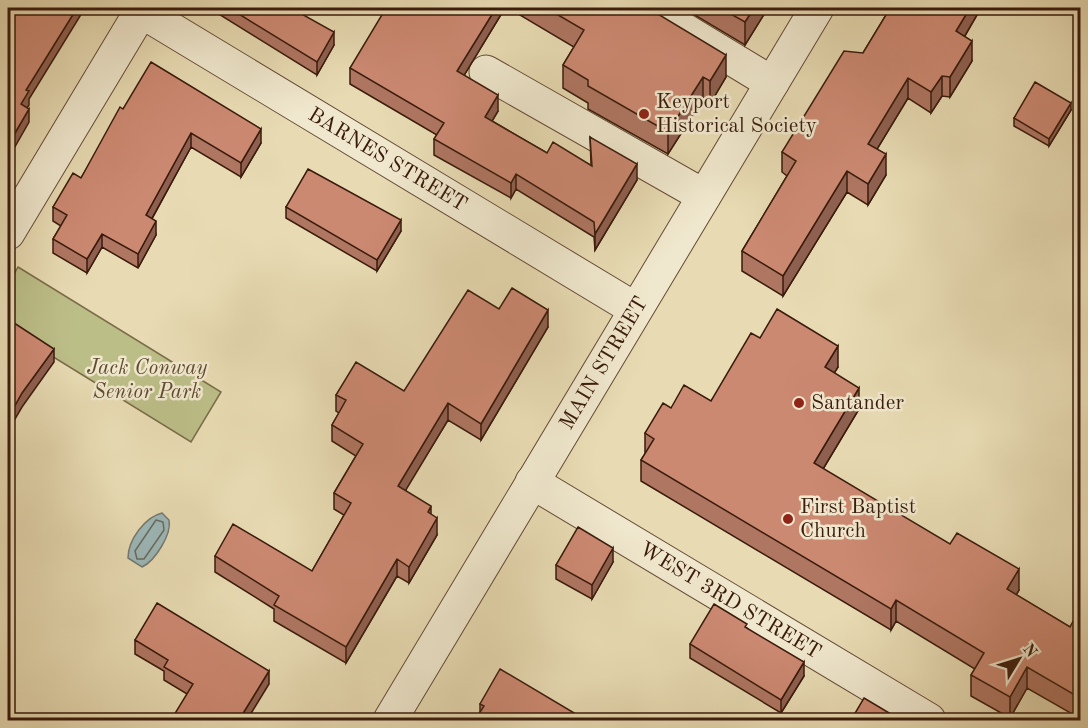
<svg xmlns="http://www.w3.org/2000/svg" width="1088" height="728" font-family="'Old Standard TT',serif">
  <rect width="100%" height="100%" fill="#e8dbb3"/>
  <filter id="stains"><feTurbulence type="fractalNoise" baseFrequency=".00333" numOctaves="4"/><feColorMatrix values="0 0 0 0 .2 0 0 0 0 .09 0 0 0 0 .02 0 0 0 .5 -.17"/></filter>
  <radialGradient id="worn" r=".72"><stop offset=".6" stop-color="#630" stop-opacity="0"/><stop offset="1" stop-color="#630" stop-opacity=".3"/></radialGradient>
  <!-- green -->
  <path fill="#bcbe88" stroke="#7b6c4a" stroke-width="1.5" d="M 18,267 L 221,392 L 191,442 L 8,329 L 8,285 Z"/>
  <!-- water -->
  <path fill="#9cb8b8" stroke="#757973" stroke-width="1.5" d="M 162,513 L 169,520 C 172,534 155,561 142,567 L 128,558 C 128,540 145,517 162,513 Z"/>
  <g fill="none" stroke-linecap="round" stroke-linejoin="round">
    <!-- shore -->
    <path stroke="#6b6a62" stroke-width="1.5" d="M 156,520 L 163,522 L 164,530 L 144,559 L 137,559 L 135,551 Z"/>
    <!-- minor casing -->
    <g stroke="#664b36" stroke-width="35">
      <g id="minor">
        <path d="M 648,8 L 772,83"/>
        <path id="s1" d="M 141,11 L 635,309"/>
        <path d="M 486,72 L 704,196"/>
        <path d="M 8,233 L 143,8"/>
        <path id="s2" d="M 532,482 L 929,720"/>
        <path id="s3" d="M 390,720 L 817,8"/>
      </g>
    </g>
    <!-- minor -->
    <use href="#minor" stroke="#f0e8ce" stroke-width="33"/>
  </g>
  <!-- wall -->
  <path fill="#af7662" stroke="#3a1b0c" stroke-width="1.5" d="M 209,8 L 297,8 L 296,10 L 334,45 L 317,75 Z
    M 505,8 L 464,75 L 498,111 L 492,121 L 547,153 L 591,165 L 590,137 L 637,180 L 595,250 L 594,237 L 516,189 L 511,198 L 434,155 L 434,139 L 437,135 L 350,84 L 350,68 Z
    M 508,8 L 648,8 L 726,77 L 710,104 L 703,99 L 668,154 L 588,109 L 588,103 L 563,88 L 563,65 L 574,47 Z
    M 683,8 L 768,8 L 745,45 Z
    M 887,8 L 981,8 L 965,36 L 972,61 L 950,97 L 942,96 L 931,113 L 908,98 L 877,149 L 886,175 L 868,205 L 847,192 L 783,296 L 742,271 L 742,251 L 787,176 L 782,172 L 782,152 L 863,53 L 886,15 Z
    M 123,109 L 261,143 L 241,177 L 191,147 L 152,219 L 156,235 L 138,268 L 102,247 L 87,273 L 53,253 L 53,239 L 61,226 L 53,221 L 53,207 L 81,178 Z
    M 1071,110 L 1049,146 L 1014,126 L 1014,118 Z
    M 286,207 L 401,231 L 377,271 L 286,218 Z
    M 499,309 L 548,327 L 481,440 L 448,420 L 405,490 L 431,515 L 437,535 L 409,583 L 397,576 L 346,663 L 274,621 L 274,609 L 215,572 L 215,556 L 312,571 L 344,515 L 334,509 L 334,493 L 356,456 L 332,441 L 332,425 L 339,413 L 336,411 L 336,395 L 404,391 Z
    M 760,338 L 838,367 L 834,373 L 859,409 L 823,469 L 1019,590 L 1016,595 L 1070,627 L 1080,613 L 1080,720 L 1076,716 L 1027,688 L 1010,718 L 971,696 L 971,675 L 975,669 L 896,621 L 891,630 L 641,481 L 641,460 L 645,454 L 645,433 L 671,408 L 711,401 Z
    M 613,562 L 592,599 L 556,579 L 556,565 Z
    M 747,628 L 804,676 L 781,713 L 690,658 L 690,644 Z
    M 135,640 L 269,684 L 187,694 L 164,680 L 164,671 L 135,654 Z
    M 480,704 L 586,720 L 480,713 Z"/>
  <!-- shaded-wall -->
  <path fill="#8f6050" stroke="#3a1b0c" stroke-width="1.5" d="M 77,8 L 85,8 L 29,99 L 29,105 L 21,117 L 21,104 L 26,90 Z
    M 496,8 L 505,8 L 457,87 L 457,71 Z
    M 754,8 L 768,8 L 745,45 L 745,22 Z
    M 970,8 L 981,8 L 956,51 L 956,31 Z
    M 334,32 L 334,45 L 317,75 L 317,62 Z
    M 972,41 L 972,61 L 950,97 L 950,77 Z
    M 726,55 L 726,77 L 710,104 L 710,81 Z
    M 942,76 L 942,96 L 931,113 L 931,92 Z
    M 703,77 L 703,99 L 668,154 L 668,132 Z
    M 908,78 L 908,98 L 868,164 L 868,144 Z
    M 498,95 L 498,111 L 485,133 L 485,117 Z
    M 1071,103 L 1071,110 L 1049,146 L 1049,139 Z
    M 29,109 L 29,122 L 8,159 L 8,145 Z
    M 261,129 L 261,143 L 241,177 L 241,163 Z
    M 191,133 L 191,147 L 146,229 L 146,215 Z
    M 886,154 L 886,175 L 868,205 L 868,184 Z
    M 637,164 L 637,180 L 595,250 L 595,234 Z
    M 847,171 L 847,192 L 783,296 L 783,276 Z
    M 516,174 L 516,189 L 511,198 L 511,183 Z
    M 401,220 L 401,231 L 377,271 L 377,260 Z
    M 156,221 L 156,235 L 138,268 L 138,254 Z
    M 102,234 L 102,247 L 87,273 L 87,259 Z
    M 548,310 L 548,327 L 481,440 L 481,424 Z
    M 838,346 L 838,367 L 825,388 L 825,367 Z
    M 54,349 L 54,362 L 22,407 L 8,431 L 8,418 L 22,393 Z
    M 859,388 L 859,409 L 814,484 L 814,463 Z
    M 448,403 L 448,420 L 398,503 L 398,486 Z
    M 431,506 L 431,522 L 428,512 Z
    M 437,518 L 437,535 L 409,583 L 409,567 Z
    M 613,548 L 613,562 L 592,599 L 592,585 Z
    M 397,559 L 397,576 L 346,663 L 346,647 Z
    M 1019,569 L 1019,590 L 1007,610 L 1007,589 Z
    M 896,600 L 896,621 L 891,630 L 891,609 Z
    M 804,662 L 804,676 L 781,713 L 781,700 Z
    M 1027,667 L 1027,688 L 1010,718 L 1010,697 Z
    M 269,671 L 269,684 L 247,720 L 239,720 Z"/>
  <!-- building -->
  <path fill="#cc8972" stroke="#3a1b0c" stroke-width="1.5" d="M 15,8 L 77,8 L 26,90 L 29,91 L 21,104 L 29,109 L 8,145 L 8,19 Z
    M 229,8 L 291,8 L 334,32 L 317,62 Z
    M 386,8 L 496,8 L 457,71 L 498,95 L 485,117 L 547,153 L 553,142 L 592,166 L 590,137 L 637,164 L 595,234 L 594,222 L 516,174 L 511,183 L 434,139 L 444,123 L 350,68 Z
    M 546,8 L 648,8 L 726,55 L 710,81 L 703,77 L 668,132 L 588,86 L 588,80 L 563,65 L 584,30 Z
    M 720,8 L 754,8 L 745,22 Z
    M 887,8 L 970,8 L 956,31 L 972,41 L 950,77 L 942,76 L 931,92 L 908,78 L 868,144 L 886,154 L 868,184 L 847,171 L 783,276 L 742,251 L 796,161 L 782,152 L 844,51 L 863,53 L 886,15 Z
    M 151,62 L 261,129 L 241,163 L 191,133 L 146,215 L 156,221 L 138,254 L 102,234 L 87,259 L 53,239 L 67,215 L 53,207 L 73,173 L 81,178 L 120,107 L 123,109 Z
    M 1035,82 L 1071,103 L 1049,139 L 1014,118 Z
    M 308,169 L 401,220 L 377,260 L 286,207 Z
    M 512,288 L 548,310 L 481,424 L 448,403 L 398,486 L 431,506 L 428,512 L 437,518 L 409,567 L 397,559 L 346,647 L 274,605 L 279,596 L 215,556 L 233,524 L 312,571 L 351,503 L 334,493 L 363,444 L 332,425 L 346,400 L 336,395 L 356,362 L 404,391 L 468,290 L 499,309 Z
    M 777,309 L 838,346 L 825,367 L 859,388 L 814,463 L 950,544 L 957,533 L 1019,569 L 1007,589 L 1070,627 L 1078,612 L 1080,613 L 1080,698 L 1027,667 L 1010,697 L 971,675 L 984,653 L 896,600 L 891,609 L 641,460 L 654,439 L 645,433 L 663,403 L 671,408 L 684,385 L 711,401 L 751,333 L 760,338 Z
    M 8,319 L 54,349 L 22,393 L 8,418 Z
    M 578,527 L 613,548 L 592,585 L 556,565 Z
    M 157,603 L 269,671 L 239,720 L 171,720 L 193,684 L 164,667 L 168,660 L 135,640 Z
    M 714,604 L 747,624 L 745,627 L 804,662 L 781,700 L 690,644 Z
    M 500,669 L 586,720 L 475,720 L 484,706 L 480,704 Z
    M 864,698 L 901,720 L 851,720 Z
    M 1080,708 L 1080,720 L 1073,720 Z"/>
  <!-- markers -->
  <g fill="#8f2418" stroke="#f0e8ce" stroke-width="2">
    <circle cx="644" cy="114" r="6"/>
    <circle cx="799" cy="403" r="6"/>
    <circle cx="788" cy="519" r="6"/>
  </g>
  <g text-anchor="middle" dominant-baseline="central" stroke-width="5" stroke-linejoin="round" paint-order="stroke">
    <!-- poi labels -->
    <g font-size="21" fill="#3a1b0c" stroke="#f0e8ce" text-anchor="start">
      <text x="656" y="102">Keyport<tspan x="656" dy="24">Historical Society</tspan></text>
      <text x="811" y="403">Santander</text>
      <text x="800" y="507">First Baptist<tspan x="800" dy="24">Church</tspan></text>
    </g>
    <!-- street labels -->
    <g font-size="21" fill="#3a1b0c" stroke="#f0e8ce">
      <text stroke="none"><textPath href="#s1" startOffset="288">BARNES STREET</textPath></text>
      <text stroke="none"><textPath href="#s3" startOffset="416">MAIN STREET</textPath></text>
      <text stroke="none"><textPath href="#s2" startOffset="231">WEST 3RD STREET</textPath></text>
    </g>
    <!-- park labels -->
    <g font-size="21" font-style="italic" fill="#614c31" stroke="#f0e8ce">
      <text x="147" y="368">Jack Conway<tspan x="147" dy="24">Senior Park</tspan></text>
    </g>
  </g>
  <!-- margin -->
  <rect width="1088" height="728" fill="none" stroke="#e8dbb3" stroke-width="30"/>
  <rect x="9" y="9" width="1070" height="710" fill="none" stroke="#3a1b0c" stroke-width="3"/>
  <rect x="15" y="15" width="1058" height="698" fill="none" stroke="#3a1b0c" stroke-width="1.5"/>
  <!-- north arrow -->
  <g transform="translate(1019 659) rotate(52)" stroke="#f0e8ce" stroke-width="4.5" paint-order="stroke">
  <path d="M0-4.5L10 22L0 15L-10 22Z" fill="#3a1b0c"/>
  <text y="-9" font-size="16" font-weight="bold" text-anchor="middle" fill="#3a1b0c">N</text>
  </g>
  <rect width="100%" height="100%" filter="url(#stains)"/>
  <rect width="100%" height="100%" fill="url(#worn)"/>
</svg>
